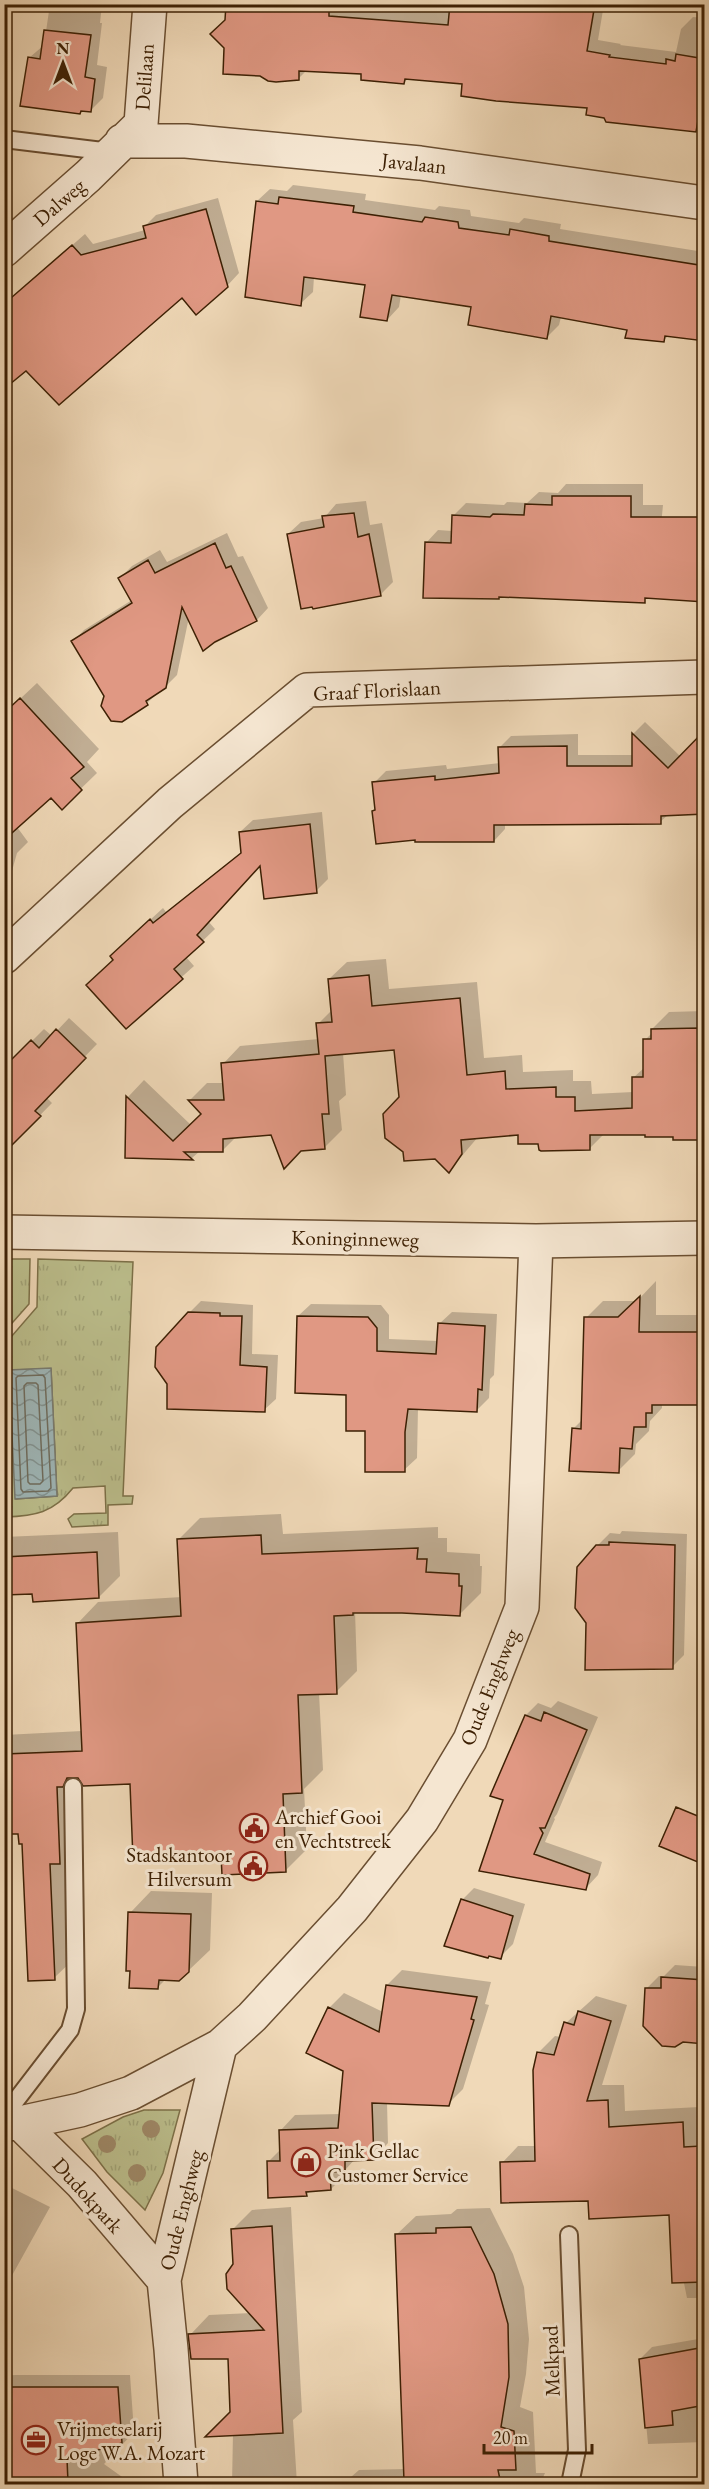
<svg xmlns="http://www.w3.org/2000/svg" width="709" height="2489" font-family="'EB Garamond',serif">
  <defs>
    <pattern id="grass-tufts" width="24" height="20" patternUnits="userSpaceOnUse" patternTransform="scale(1.5)"><rect width="24" height="20" fill="#bcbf8d"/><path d="M3 7l-1-3M5 7V3M7 7l1-3M15 17l-1-3M17 17v-4M19 17l1-3" fill="none" stroke="#a2a478"/></pattern>
    <pattern id="water-waves" width="16" height="10" patternUnits="userSpaceOnUse" patternTransform="scale(1.5)"><rect width="16" height="10" fill="#9eb7b9"/><path d="M0 5q4-4 8 0t8 0" fill="none" stroke="#829494"/></pattern>
  </defs>
  <rect width="100%" height="100%" fill="#f0d9b8"/>
  <filter id="stains"><feTurbulence type="fractalNoise" baseFrequency=".00333" numOctaves="4"/><feColorMatrix values="0 0 0 0 .2 0 0 0 0 .09 0 0 0 0 .02 0 0 0 .5 -.17"/></filter>
  <radialGradient id="worn" r=".72"><stop offset=".6" stop-color="#630" stop-opacity="0"/><stop offset="1" stop-color="#630" stop-opacity=".3"/></radialGradient>
  <!-- grass -->
  <path fill="url(#grass-tufts)" stroke="#7c7048" stroke-width="1.5" fill-rule="evenodd" d="M 5,1259 L 30,1259 L 29,1304 L 5,1331 Z
    M 38,1259 L 133,1262 L 123,1496 L 133,1496 L 132,1504 L 108,1505 L 108,1525 L 72,1527 L 68,1519 L 74,1514 L 106,1513 L 105,1486 L 73,1488 C 53,1513 35,1516 5,1517 L 5,1344 L 37,1307 ZM 51,1369 L 57,1496 L 16,1499 L 10,1370 Z
    M 144,2110 L 180,2110 L 163,2173 L 145,2210 L 107,2172 L 82,2139 L 123,2117 Z"/>
  <!-- water -->
  <path fill="url(#water-waves)" stroke="#777b71" stroke-width="1.5" d="M 51,1368 L 57,1496 L 15,1499 L 9,1370 Z"/>
  <!-- shadow -->
  <path fill="#0003" d="M 50,4 L 102,4 L 100,23 L 102,23 L 97,65 L 107,67 L 103,98 L 91,110 L 83,109 L 80,113 L 29,58 L 44,45 Z
    M 228,4 L 604,4 L 598,40 L 621,44 L 620,45 L 676,52 L 681,29 L 693,17 L 704,18 L 704,132 L 604,116 L 589,107 L 463,82 L 409,77 L 404,83 L 363,73 L 307,70 L 298,79 L 227,19 Z
    M 293,185 L 366,194 L 365,200 L 435,210 L 439,206 L 470,210 L 471,216 L 519,223 L 524,218 L 561,224 L 560,229 L 704,252 L 704,339 L 669,335 L 663,341 L 628,328 L 561,317 L 559,325 L 547,337 L 473,306 L 401,295 L 399,307 L 387,320 L 366,284 L 314,277 L 313,292 L 300,304 L 257,201 L 270,189 L 287,191 Z
    M 218,198 L 239,273 L 227,286 L 182,296 L 4,305 L 85,234 L 93,244 L 145,230 L 144,227 L 156,215 Z
    M 566,484 L 643,484 L 643,505 L 663,505 L 655,588 L 643,601 L 426,543 L 438,530 L 452,531 L 453,516 L 466,503 L 504,505 L 507,502 L 527,503 L 539,492 L 558,493 Z
    M 366,501 L 370,525 L 382,523 L 393,582 L 380,595 L 288,534 L 301,522 L 324,518 L 336,504 Z
    M 227,533 L 238,557 L 243,556 L 268,608 L 257,620 L 214,640 L 189,617 L 177,675 L 165,687 L 147,703 L 106,696 L 73,642 L 84,630 L 132,600 L 120,578 L 132,566 L 160,550 L 167,562 Z
    M 37,683 L 99,749 L 87,762 L 97,773 L 62,807 L 52,796 L 17,827 L 28,842 L 17,853 L 10,878 L 4,883 L 4,714 Z
    M 645,722 L 681,757 L 669,814 L 660,822 L 505,824 L 505,829 L 494,841 L 374,811 L 377,808 L 374,783 L 386,771 L 446,765 L 447,769 L 500,763 L 499,748 L 511,736 L 578,734 L 578,755 L 634,755 L 634,733 Z
    M 322,812 L 328,879 L 316,891 L 262,863 L 208,921 L 215,929 L 186,957 L 194,966 L 126,1027 L 115,960 L 124,944 L 163,908 L 166,912 L 243,851 L 240,832 L 253,820 Z
    M 386,959 L 389,989 L 477,982 L 484,1058 L 522,1055 L 523,1072 L 573,1070 L 573,1081 L 591,1081 L 592,1094 L 633,1092 L 633,1078 L 645,1067 L 645,1040 L 652,1033 L 652,1029 L 669,1012 L 704,1011 L 704,1138 L 647,1133 L 605,1133 L 590,1148 L 540,1142 L 519,1133 L 478,1137 L 449,1171 L 396,1048 L 343,1053 L 346,1095 L 339,1101 L 342,1130 L 325,1147 L 272,1134 L 237,1136 L 222,1151 L 200,1151 L 192,1158 L 126,1157 L 128,1097 L 144,1080 L 191,1125 L 203,1114 L 190,1100 L 207,1083 L 224,1083 L 223,1064 L 240,1046 L 319,1039 L 318,1024 L 332,1010 L 329,979 L 347,962 Z
    M 69,1018 L 97,1044 L 46,1097 L 52,1103 L 6,1150 L 4,1069 L 44,1029 L 52,1036 Z
    M 656,1281 L 656,1315 L 704,1315 L 704,1408 L 701,1412 L 695,1404 L 662,1404 L 662,1408 L 650,1421 L 649,1431 L 636,1444 L 635,1454 L 618,1471 L 573,1429 L 583,1419 L 586,1318 L 603,1301 L 637,1301 Z
    M 201,1301 L 253,1305 L 252,1354 L 278,1355 L 276,1399 L 264,1410 L 189,1313 Z
    M 311,1304 L 381,1305 L 389,1315 L 389,1339 L 438,1341 L 439,1324 L 452,1312 L 497,1314 L 494,1375 L 490,1379 L 489,1398 L 477,1410 L 418,1408 L 417,1458 L 404,1470 L 366,1429 L 348,1393 L 298,1316 Z
    M 281,1514 L 283,1534 L 438,1527 L 438,1538 L 447,1538 L 447,1552 L 480,1554 L 480,1566 L 482,1566 L 481,1593 L 460,1614 L 355,1611 L 357,1671 L 336,1692 L 319,1693 L 323,1770 L 304,1789 L 307,1849 L 286,1870 L 223,1854 L 132,1782 L 78,1773 L 81,1842 L 76,1957 L 54,1978 L 20,1832 L 4,1833 L 4,1735 L 82,1731 L 77,1624 L 98,1602 L 182,1597 L 179,1539 L 200,1518 Z
    M 622,1531 L 687,1534 L 684,1655 L 672,1667 L 597,1546 L 610,1533 L 620,1534 Z
    M 118,1532 L 120,1576 L 99,1597 L 34,1592 L 4,1593 L 4,1537 Z
    M 558,1701 L 598,1717 L 557,1814 L 554,1818 L 555,1819 L 545,1842 L 602,1862 L 598,1875 L 586,1888 L 481,1870 L 505,1799 L 526,1715 L 538,1703 L 551,1708 Z
    M 704,1804 L 704,1856 L 694,1830 Z
    M 474,1888 L 525,1904 L 513,1944 L 500,1957 L 490,1954 L 462,1900 Z
    M 151,1891 L 212,1893 L 210,1950 L 188,1971 L 166,1979 L 158,1987 L 130,1913 Z
    M 675,1965 L 704,1967 L 704,2042 L 647,1988 L 659,1976 L 664,1976 Z
    M 402,1970 L 491,1982 L 485,2004 L 489,2005 L 463,2089 L 448,2104 L 387,2102 L 388,2143 L 373,2159 L 355,2159 L 346,2169 L 346,2174 L 331,2189 L 311,2190 L 306,2195 L 268,2162 L 281,2149 L 280,2131 L 295,2115 L 341,2114 L 344,2070 L 329,2008 L 344,1993 L 383,2012 L 387,1985 Z
    M 596,1996 L 627,2005 L 602,2085 L 624,2085 L 625,2111 L 699,2107 L 700,2127 L 704,2127 L 704,2298 L 687,2298 L 670,2214 L 590,2199 L 502,2163 L 518,2146 L 536,2146 L 539,2052 L 555,2036 L 561,2037 L 566,2023 Z
    M 4,2184 L 50,2207 L 4,2290 Z
    M 291,2207 L 302,2412 L 293,2420 L 297,2484 L 232,2484 L 233,2433 L 230,2357 L 190,2335 L 209,2315 L 251,2313 L 235,2265 L 233,2229 L 252,2210 Z
    M 490,2208 L 513,2254 L 524,2287 L 529,2339 L 526,2374 L 520,2407 L 533,2412 L 536,2473 L 545,2473 L 540,2484 L 343,2484 L 359,2470 L 405,2469 L 396,2235 L 416,2216 L 451,2214 L 457,2209 Z
    M 704,2338 L 704,2442 L 648,2444 L 640,2359 L 652,2347 Z
    M 15,2375 L 130,2375 L 134,2432 L 104,2464 L 132,2484 L 4,2484 L 4,2376 Z"/>
  <g fill="none" stroke-linecap="round" stroke-linejoin="round">
    <!-- shore -->
    <path stroke="#6e6c5e" stroke-width="1.5" d="M 43,1375 L 45,1378 L 51,1488 L 48,1491 L 23,1492 L 21,1489 L 16,1378 L 18,1376 Z
      M 27,1383 L 36,1383 L 38,1385 L 43,1481 L 40,1484 L 30,1484 L 28,1482 L 24,1386 Z"/>
  </g>
  <!-- building -->
  <path fill="#e09883" stroke="#3d2004" stroke-width="1.5" d="M 226,4 L 329,4 L 329,16 L 448,25 L 450,4 L 595,4 L 587,51 L 610,55 L 609,57 L 666,64 L 666,59 L 675,61 L 676,54 L 705,59 L 705,79 L 696,132 L 606,122 L 604,118 L 586,115 L 587,108 L 496,101 L 461,96 L 462,84 L 405,79 L 404,84 L 361,80 L 361,74 L 299,71 L 299,80 L 276,82 L 268,81 L 260,76 L 223,74 L 224,48 L 210,34 L 225,20 Z
    M 44,30 L 91,35 L 85,77 L 95,79 L 91,112 L 81,111 L 80,114 L 20,106 L 28,57 L 40,59 Z
    M 279,197 L 354,206 L 353,212 L 422,222 L 425,217 L 458,222 L 459,228 L 509,235 L 510,229 L 549,236 L 549,241 L 705,266 L 705,341 L 665,336 L 664,342 L 625,338 L 627,330 L 551,316 L 547,339 L 468,325 L 471,307 L 392,295 L 387,321 L 360,317 L 365,285 L 304,277 L 301,306 L 245,297 L 256,201 L 278,204 Z
    M 206,209 L 228,287 L 196,315 L 182,298 L 59,405 L 26,371 L 4,389 L 4,304 L 72,245 L 81,255 L 146,238 L 143,226 Z
    M 552,496 L 631,496 L 631,517 L 705,517 L 705,602 L 645,598 L 645,603 L 499,597 L 499,599 L 423,598 L 425,542 L 451,543 L 452,515 L 490,517 L 493,514 L 524,515 L 525,504 L 552,505 Z
    M 354,513 L 358,537 L 369,534 L 381,596 L 313,609 L 312,607 L 301,609 L 287,534 L 324,527 L 322,516 Z
    M 215,543 L 226,568 L 231,566 L 257,621 L 215,642 L 203,651 L 182,607 L 166,688 L 146,701 L 148,705 L 122,722 L 111,721 L 101,706 L 104,696 L 71,641 L 132,603 L 118,578 L 148,560 L 155,573 Z
    M 20,698 L 84,767 L 71,778 L 82,790 L 62,810 L 51,798 L 4,840 L 4,713 Z
    M 705,730 L 705,814 L 661,816 L 661,824 L 494,825 L 494,842 L 415,842 L 415,840 L 376,844 L 372,811 L 375,810 L 372,782 L 435,776 L 435,780 L 499,773 L 498,747 L 567,746 L 567,766 L 632,766 L 632,733 L 668,768 Z
    M 310,824 L 317,893 L 264,899 L 260,866 L 197,935 L 204,942 L 174,969 L 183,979 L 126,1029 L 86,985 L 113,960 L 110,956 L 150,919 L 153,923 L 241,853 L 239,832 Z
    M 369,975 L 372,1006 L 460,998 L 467,1075 L 505,1071 L 506,1089 L 556,1087 L 556,1097 L 575,1097 L 575,1111 L 632,1108 L 632,1077 L 643,1077 L 643,1039 L 651,1039 L 651,1029 L 700,1028 L 701,1073 L 705,1073 L 705,1140 L 673,1140 L 673,1137 L 645,1137 L 645,1135 L 590,1135 L 590,1150 L 541,1151 L 539,1150 L 538,1144 L 518,1144 L 518,1135 L 461,1140 L 462,1154 L 449,1173 L 435,1159 L 404,1161 L 403,1152 L 385,1138 L 383,1114 L 399,1097 L 394,1050 L 325,1056 L 329,1114 L 322,1114 L 325,1149 L 301,1151 L 284,1169 L 271,1135 L 223,1139 L 223,1152 L 184,1152 L 193,1160 L 125,1158 L 126,1096 L 173,1141 L 201,1114 L 188,1100 L 224,1100 L 221,1063 L 319,1054 L 316,1023 L 332,1022 L 328,979 Z
    M 56,1029 L 86,1058 L 35,1111 L 41,1116 L 4,1153 L 4,1067 L 31,1040 L 39,1048 Z
    M 640,1296 L 639,1332 L 705,1332 L 705,1405 L 652,1405 L 652,1413 L 646,1413 L 646,1427 L 634,1427 L 632,1449 L 620,1448 L 619,1473 L 569,1471 L 572,1428 L 581,1429 L 584,1317 L 618,1317 Z
    M 188,1312 L 220,1313 L 220,1316 L 242,1316 L 240,1365 L 267,1367 L 265,1412 L 167,1409 L 167,1384 L 155,1367 L 156,1347 Z
    M 297,1316 L 368,1317 L 377,1328 L 377,1351 L 436,1354 L 438,1323 L 485,1326 L 482,1390 L 478,1389 L 477,1412 L 408,1409 L 405,1432 L 405,1472 L 365,1472 L 365,1431 L 346,1431 L 346,1395 L 295,1393 Z
    M 261,1535 L 262,1554 L 418,1548 L 417,1559 L 427,1559 L 426,1572 L 459,1574 L 459,1586 L 462,1586 L 460,1616 L 402,1613 L 353,1613 L 353,1615 L 334,1616 L 337,1694 L 298,1695 L 302,1793 L 283,1794 L 286,1872 L 222,1875 L 221,1855 L 133,1859 L 130,1784 L 83,1786 L 78,1778 L 67,1778 L 63,1787 L 57,1787 L 60,1864 L 50,1864 L 55,1980 L 28,1981 L 22,1844 L 19,1844 L 18,1834 L 4,1834 L 4,1754 L 82,1751 L 76,1623 L 181,1616 L 177,1539 Z
    M 609,1542 L 675,1545 L 673,1669 L 585,1670 L 586,1623 L 575,1608 L 577,1567 L 596,1545 L 609,1545 Z
    M 97,1552 L 99,1598 L 33,1602 L 32,1594 L 4,1595 L 4,1557 Z
    M 544,1712 L 587,1730 L 545,1828 L 540,1828 L 543,1833 L 534,1854 L 590,1874 L 586,1890 L 479,1871 L 503,1800 L 490,1796 L 525,1715 L 541,1721 Z
    M 676,1807 L 705,1819 L 705,1865 L 659,1846 Z
    M 461,1899 L 513,1916 L 501,1959 L 489,1956 L 488,1958 L 444,1946 Z
    M 128,1912 L 191,1914 L 189,1972 L 179,1981 L 159,1980 L 158,1989 L 129,1988 L 130,1971 L 126,1971 Z
    M 661,1977 L 705,1980 L 705,2044 L 683,2042 L 675,2047 L 662,2046 L 643,2026 L 645,1988 L 661,1988 Z
    M 386,1985 L 477,1997 L 471,2019 L 474,2020 L 449,2106 L 372,2103 L 374,2160 L 345,2161 L 345,2171 L 330,2172 L 331,2190 L 306,2192 L 307,2196 L 268,2198 L 267,2161 L 280,2161 L 279,2130 L 338,2128 L 343,2071 L 306,2053 L 328,2007 L 379,2032 Z
    M 578,2011 L 611,2021 L 587,2101 L 608,2100 L 609,2127 L 683,2122 L 684,2147 L 701,2146 L 701,2148 L 705,2148 L 705,2282 L 672,2283 L 669,2215 L 589,2219 L 588,2201 L 501,2203 L 500,2162 L 535,2161 L 533,2070 L 537,2052 L 554,2055 L 564,2022 L 574,2025 Z
    M 272,2226 L 283,2433 L 205,2437 L 230,2412 L 228,2359 L 191,2359 L 188,2334 L 264,2330 L 227,2289 L 226,2274 L 233,2264 L 231,2229 Z
    M 471,2227 L 494,2274 L 508,2324 L 509,2377 L 501,2427 L 514,2431 L 516,2470 L 498,2470 L 501,2484 L 406,2484 L 404,2481 L 395,2234 L 436,2233 L 436,2228 Z
    M 705,2347 L 705,2405 L 672,2411 L 673,2425 L 645,2428 L 639,2359 Z
    M 4,2387 L 118,2387 L 122,2443 L 67,2459 L 68,2482 L 4,2484 Z"/>
  <g fill="none" stroke-linecap="round" stroke-linejoin="round">
    <!-- lane casing -->
    <g stroke="#6a4e31" stroke-width="20">
      <path id="lane" d="M 4,139 L 111,152
        M 4,2116 L 70,2030 L 76,2009 L 73,1787
        M 569,2235 L 577,2450 L 570,2484"/>
    </g>
    <!-- street casing -->
    <g stroke="#6a4e31" stroke-width="36">
      <path id="street" d="M 122,141 L 186,141 L 420,163 L 704,203
        M 4,250 L 88,176 L 141,124 L 150,4
        M 4,957 L 170,803 L 307,690 L 704,677
        M 4,1232 L 536,1241 L 704,1238
        M 20,2123 L 82,2184 L 164,2280
        M 4,2124 L 20,2123 L 80,2110 L 131,2093 L 220,2046 L 252,2017 L 352,1909 L 422,1820 L 470,1740 L 522,1607 L 536,1241
        M 181,2484 L 171,2349 L 164,2280 L 220,2046"/>
    </g>
    <!-- lane -->
    <use href="#lane" stroke="#f5e6d1" stroke-width="16"/>
    <!-- street -->
    <use href="#street" stroke="#f5e6d1" stroke-width="33"/>
  </g>
  <!-- trees -->
  <g fill="#9f8968">
    <circle cx="151" cy="2129" r="9"/>
    <circle cx="107" cy="2144" r="9"/>
    <circle cx="137" cy="2173" r="9"/>
  </g>
  <!-- icons -->
  <defs>
    <g id="civic-ring" transform="scale(1.5)"><circle r="9.5" fill="#f5e6d1" stroke="#8f2418" stroke-width="1.5"/><path d="M-.6-6.5H3V-4.5H.6V-3L4-1V1h2V6H-6V1h2V-1L-.6-3ZM-1.2 2.5V6h2.4V2.5Z" fill="#8f2418"/></g>
    <g id="shop-ring" transform="scale(1.5)"><circle r="9.5" fill="#f5e6d1" stroke="#8f2418" stroke-width="1.5"/><path d="M-5-2.5h2.3a2.7 3.5 0 0 1 5.4 0H5L5.5 6h-11ZM-1.5-2.5h3a1.5 2.3 0 0 0-3 0Z" fill="#8f2418"/></g>
    <g id="office-ring" transform="scale(1.5)"><circle r="9.5" fill="#f5e6d1" stroke="#8f2418" stroke-width="1.5"/><path d="M-6-3h4V-5.5h4V-3h4V5H-6ZM-1-4.5V-3h2v-1.5ZM-6 0V1H6V0Z" fill="#8f2418"/></g>
  </defs>
  <g fill-rule="evenodd">
    <use href="#civic-ring" x="254" y="1828"/>
    <use href="#civic-ring" x="253" y="1866"/>
    <use href="#shop-ring" x="306" y="2162"/>
    <use href="#office-ring" x="36" y="2440"/>
  </g>
  <g text-anchor="middle" dominant-baseline="central" stroke-width="6" stroke-linejoin="round" paint-order="stroke">
    <!-- street labels -->
    <g font-size="21" fill="#3d2004" stroke="#f5e6d1">
      <text transform="translate(144 77) rotate(-86)">Delilaan</text>
      <text transform="translate(414 163) rotate(6)">Javalaan</text>
      <text transform="translate(59 202) rotate(-41)">Dalweg</text>
      <text transform="translate(377 690) rotate(-3)">Graaf Florislaan</text>
      <text transform="translate(355 1238) rotate(1)">Koninginneweg</text>
      <text transform="translate(489 1687) rotate(-68)">Oude Enghweg</text>
      <text transform="translate(88 2195) rotate(48)">Dudokpark</text>
      <text transform="translate(181 2210) rotate(-76)">Oude Enghweg</text>
      <text transform="translate(551 2361) rotate(-92)">Melkpad</text>
    </g>
    <!-- poi labels -->
    <g font-size="21" fill="#3d2004" stroke="#f5e6d1" text-anchor="start">
      <text x="275" y="1816">Archief Gooi<tspan x="275" dy="24">en Vechtstreek</tspan></text>
      <text x="232" y="1854" text-anchor="end">Stadskantoor<tspan x="232" dy="24">Hilversum</tspan></text>
      <text x="327" y="2150">Pink Gellac<tspan x="327" dy="24">Customer Service</tspan></text>
      <text x="57" y="2428">Vrijmetselarij<tspan x="57" dy="24">Loge W.A. Mozart</tspan></text>
    </g>
  </g>
  <!-- margin -->
  <rect width="709" height="2489" fill="none" stroke="#f0d9b8" stroke-width="24"/>
  <rect x="6" y="6" width="697" height="2477" fill="none" stroke="#3d2004" stroke-width="3"/>
  <rect x="12" y="12" width="685" height="2465" fill="none" stroke="#3d2004" stroke-width="1.5"/>
  <!-- north arrow -->
  <g transform="translate(63 63)" stroke="#f5e6d1" stroke-width="4.5" paint-order="stroke">
  <path d="M0-4.5L10 22L0 15L-10 22Z" fill="#3d2004"/>
  <text y="-9" font-size="16" font-weight="bold" text-anchor="middle" fill="#3d2004">N</text>
  </g>
  <!-- scale -->
  <path d="M484 2444v9h108v-9" fill="none" stroke="#3d2004" stroke-width="3"/>
  <text x="493" y="2444" font-size="18" fill="#3d2004" stroke="#f5e6d1" stroke-width="4.5" paint-order="stroke">20 m</text>
  <rect width="100%" height="100%" filter="url(#stains)"/>
  <rect width="100%" height="100%" fill="url(#worn)"/>
</svg>
